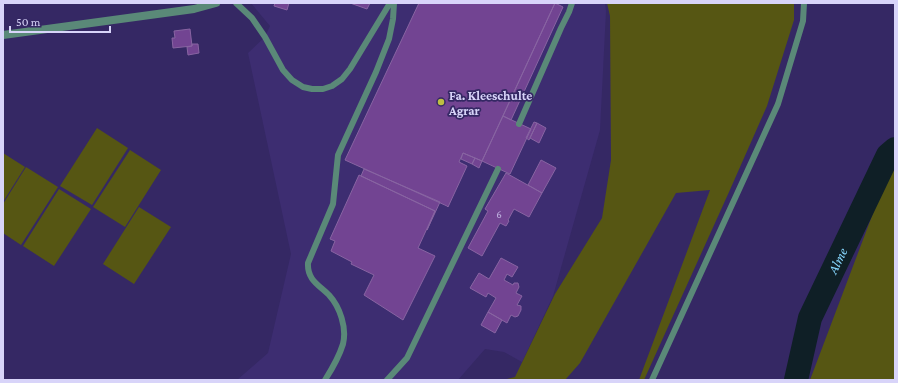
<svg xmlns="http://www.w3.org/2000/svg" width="898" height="383" font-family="'Crimson Pro',serif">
  <rect width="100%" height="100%" fill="#352864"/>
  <!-- built -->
  <path fill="#3d2d71" d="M 251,3 L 605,3 L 606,11 L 600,130 L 553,296 L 522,362 L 504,352 L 485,349 L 458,380 L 237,380 L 268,353 L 291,254 L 248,53 L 265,37 L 270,26 Z"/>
  <!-- green -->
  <path fill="#565613" d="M 607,3 L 794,3 L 794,20 L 767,106 L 729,192 L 644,380 L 639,380 L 710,190 L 676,193 L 580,363 L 565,380 L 503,380 L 515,377 L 555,294 L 602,218 L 611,160 L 610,16 Z
    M 97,128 L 128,148 L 92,205 L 60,186 Z
    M 130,150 L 161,170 L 125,227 L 93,207 Z
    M 3,153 L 25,167 L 3,202 Z
    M 895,155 L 895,380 L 810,380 Z
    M 26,167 L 58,187 L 21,245 L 3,233 L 3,204 Z
    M 59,189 L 91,209 L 54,266 L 23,246 Z
    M 139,207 L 171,227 L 134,284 L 103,264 Z"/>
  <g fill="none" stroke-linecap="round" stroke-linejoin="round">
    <!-- river -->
    <path stroke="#0f1f26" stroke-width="24" id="s1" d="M 796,380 L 810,318 L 888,155 L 895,149"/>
  </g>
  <!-- building -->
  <path fill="#724492" stroke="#8864a2" d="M 275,3 L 289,3 L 287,10 L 274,6 Z
    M 350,3 L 370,3 L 367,9 Z
    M 419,3 L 555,3 L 482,161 L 463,153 L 459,162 L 467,166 L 448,207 L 447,206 L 345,160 Z
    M 555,3 L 563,7 L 511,120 L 503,116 Z
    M 190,29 L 192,46 L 173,48 L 172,38 L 175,38 L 174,31 Z
    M 192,44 L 198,44 L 199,53 L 188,55 L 187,47 L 192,46 Z
    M 503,116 L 531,129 L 510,174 L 482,161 Z
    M 534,122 L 537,123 L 529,140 L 526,138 Z
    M 537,123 L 546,128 L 539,143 L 530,138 Z
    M 463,153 L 475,158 L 472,164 L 461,159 Z
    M 475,158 L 482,161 L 479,168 L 472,164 Z
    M 541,160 L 556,168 L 542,193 L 528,185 Z
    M 364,169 L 440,202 L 427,230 L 435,211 L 361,176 Z
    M 506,173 L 542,193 L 529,217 L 514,209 L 508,220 L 509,221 L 506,226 L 500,223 L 482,256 L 468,248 L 488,211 L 485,209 Z
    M 359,175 L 435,211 L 418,248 L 435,256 L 403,320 L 364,295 L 374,275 L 351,264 L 352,262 L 331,251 L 335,241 L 330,239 Z
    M 501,258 L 518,267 L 512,277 L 507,274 L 504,280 L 513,285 L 514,283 L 518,283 L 519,287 L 516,293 L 522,296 L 517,305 L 521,306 L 521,310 L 518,316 L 515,317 L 511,315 L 507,323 L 488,312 L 496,298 L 488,293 L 486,297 L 470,288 L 479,273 L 489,279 Z
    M 488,312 L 502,320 L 495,333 L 481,325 Z"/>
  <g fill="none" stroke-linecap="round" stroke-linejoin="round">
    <!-- lane -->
    <path stroke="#5a8978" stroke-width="6" d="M 236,3 L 252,18 L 265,37 L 283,70 L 292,80 L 303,87 L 312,89 L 323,89 L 332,86 L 342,79 L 350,69 L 390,3
      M 519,124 L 561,28 L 569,12 L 572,3
      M 325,380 C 332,369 339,357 343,344 C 347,328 340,307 329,295 C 319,285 307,280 308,263 L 333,204 L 338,155 L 376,72 L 389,39 L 393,19 L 394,3
      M 387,380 L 407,358 L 498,169
      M 652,380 L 778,104 L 803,21 L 804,3"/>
    <!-- street -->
    <path stroke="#5a8978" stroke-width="8" d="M 3,35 L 194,9 L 216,3"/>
  </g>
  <!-- markers -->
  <circle fill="#bebf42" stroke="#352864" stroke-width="1.5" cx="441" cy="102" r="4"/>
  <g text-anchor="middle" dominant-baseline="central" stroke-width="3.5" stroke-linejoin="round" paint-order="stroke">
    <!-- number labels -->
    <g font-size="11" fill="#beb0df">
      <text x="499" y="214">6</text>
    </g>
    <!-- poi labels -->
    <g font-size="13" font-weight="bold" fill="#d8d4f9" stroke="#352864" text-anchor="start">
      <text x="449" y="95">Fa. Kleeschulte<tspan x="449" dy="15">Agrar</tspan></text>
    </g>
    <!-- water labels -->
    <g font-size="14" font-style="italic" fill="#86d6fd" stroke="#352864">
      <text stroke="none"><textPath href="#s1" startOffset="127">Alme</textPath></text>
    </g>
  </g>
  <!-- border -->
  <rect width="898" height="383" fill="none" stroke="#d8d4f9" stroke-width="8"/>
  <!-- scale -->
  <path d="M10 26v6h100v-6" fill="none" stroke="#d8d4f9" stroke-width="2"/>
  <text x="16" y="26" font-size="12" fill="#d8d4f9" stroke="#352864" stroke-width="3" paint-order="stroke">50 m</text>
</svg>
